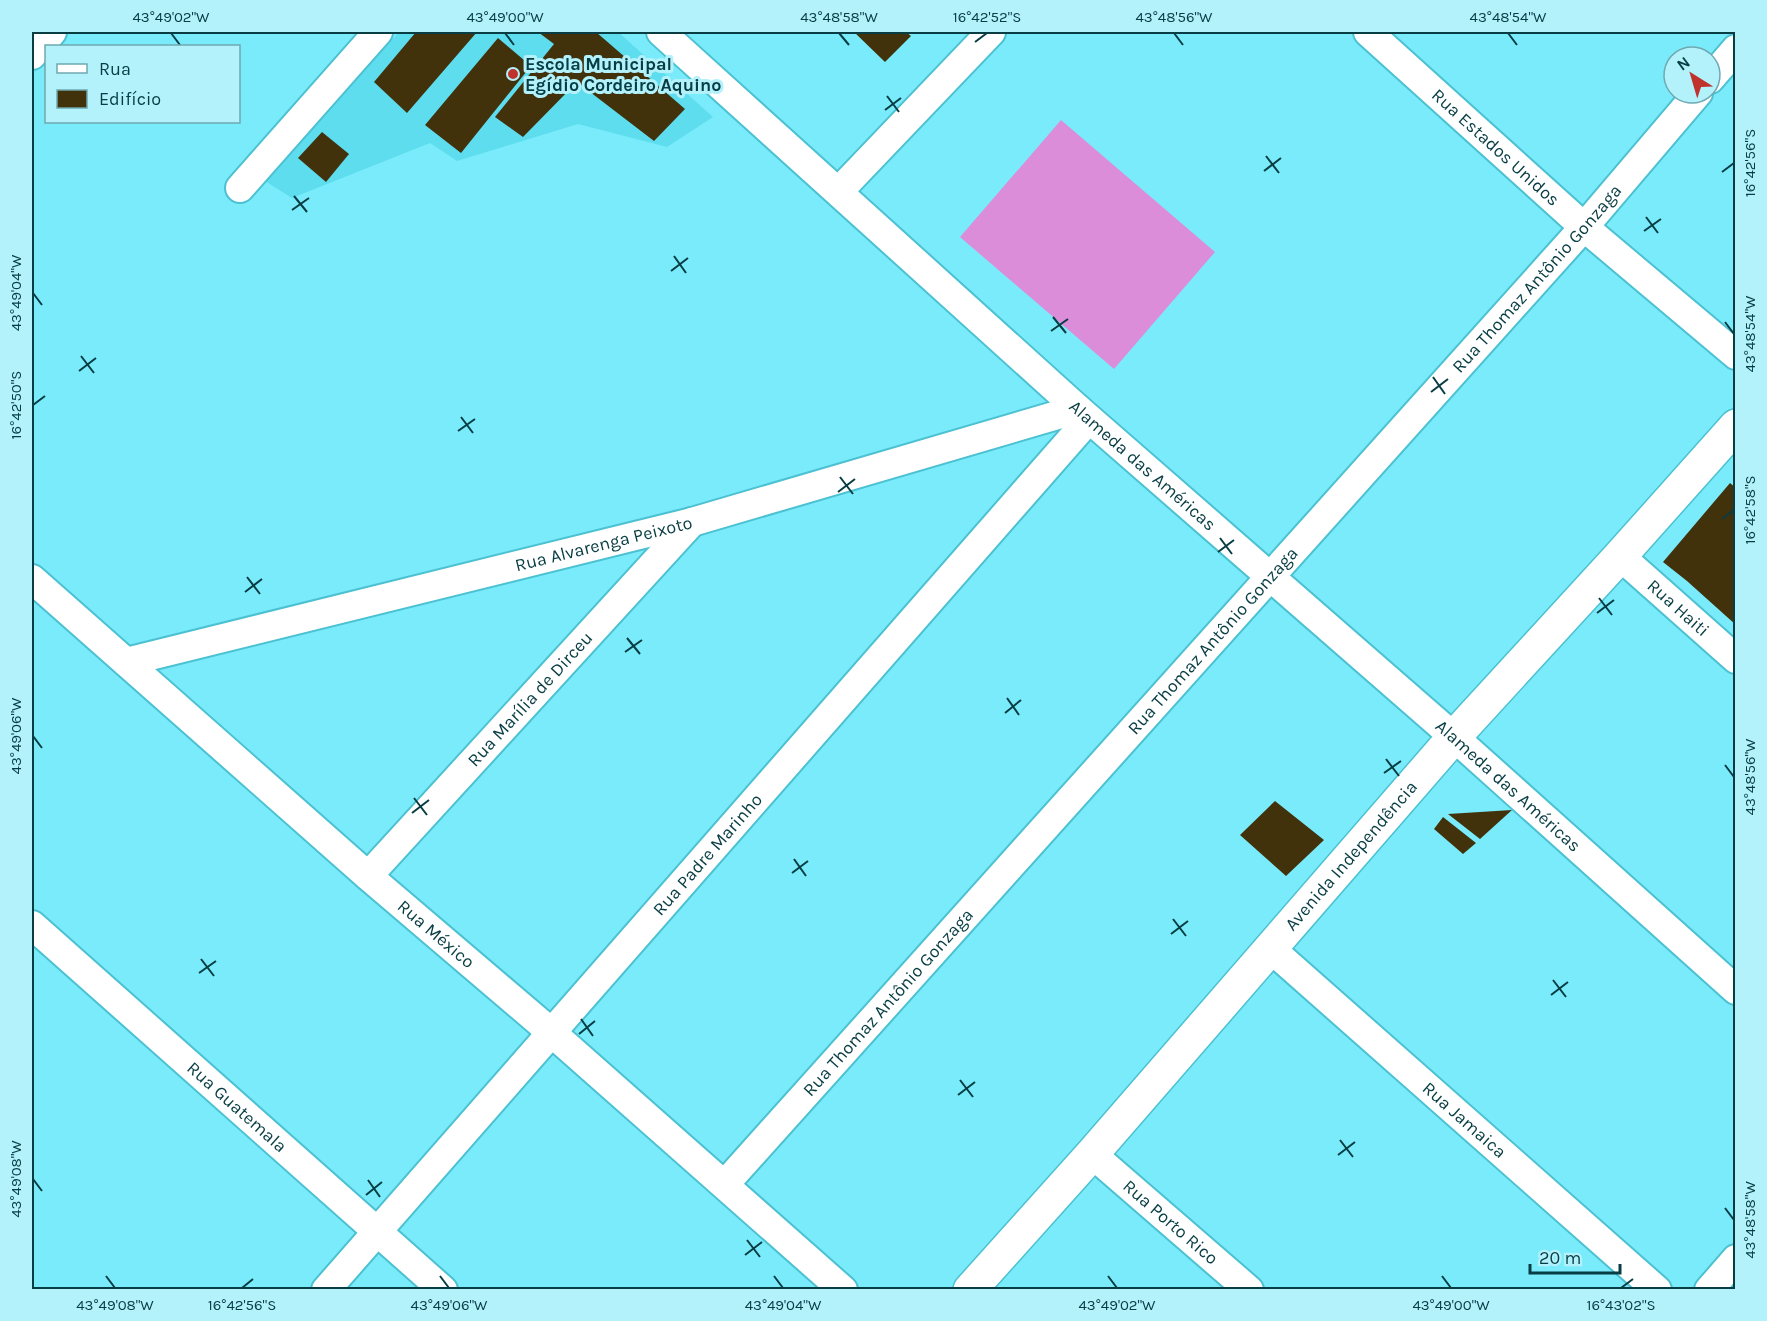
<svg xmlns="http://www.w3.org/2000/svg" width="1767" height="1321" font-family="Karla,sans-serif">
  <rect width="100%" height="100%" fill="#7aebfb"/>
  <!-- built -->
  <path fill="#5eddef" d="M 399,32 L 618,32 L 713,117 L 667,147 L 578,124 L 457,161 L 430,143 L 292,198 L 265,181 Z"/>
  <!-- grass -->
  <path fill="#db8dd9" d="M 1061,120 L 1215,252 L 1114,369 L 960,237 Z"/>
  <!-- building -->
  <path fill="#41320b" d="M 416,32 L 477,32 L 407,113 L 374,82 Z
    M 538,32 L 596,32 L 685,109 L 654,141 L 577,82 L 523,137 L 495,117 L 554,44 Z
    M 854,32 L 906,32 L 911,36 L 885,62 Z
    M 498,38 L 531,66 L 461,153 L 425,125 Z
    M 322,132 L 349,154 L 326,182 L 298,158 Z
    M 1730,483 L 1736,488 L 1736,625 L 1687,581 L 1663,562 Z
    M 1275,801 L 1324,840 L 1286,876 L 1240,835 Z
    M 1512,810 L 1480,839 L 1448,814 Z
    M 1443,817 L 1476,843 L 1463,854 L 1434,829 Z"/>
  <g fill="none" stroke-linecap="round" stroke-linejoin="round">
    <!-- minor casing -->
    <g stroke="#4bc1d1" stroke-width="32">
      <g id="minor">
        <path id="s1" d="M 661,32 L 1078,409 L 1454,737 L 1736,990"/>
        <path id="s2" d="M 1368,32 L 1584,227 L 1736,355"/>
        <path d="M 32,55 L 52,32"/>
        <path d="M 1710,79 L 1736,49"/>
        <path d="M 240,188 L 378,32"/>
        <path d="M 839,191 L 991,32"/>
        <path id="s3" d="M 1620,556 L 1736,659"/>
        <path id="s4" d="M 32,579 L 368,876 L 551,1032 L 843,1290"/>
        <path id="s5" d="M 126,662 L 692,522 L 1078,409"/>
        <path id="s6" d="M 368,876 L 692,522"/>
        <path id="s7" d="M 32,925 L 443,1290"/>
        <path id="s8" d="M 1271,949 L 1657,1290"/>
        <path id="s9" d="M 1092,1154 L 1249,1290"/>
        <path id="s10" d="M 725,1184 L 1584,227 L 1698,93"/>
        <path id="s11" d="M 326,1290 L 1089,419"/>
        <path d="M 1709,1290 L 1736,1259"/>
      </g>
    </g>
    <!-- tertiary casing -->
    <g stroke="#4bc1d1" stroke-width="36">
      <g id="tertiary">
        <path id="s12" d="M 970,1290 L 1092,1154 L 1454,737 L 1620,556 L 1736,426"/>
      </g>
    </g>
    <!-- minor -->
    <use href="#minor" stroke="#fff" stroke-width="28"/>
    <!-- tertiary -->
    <use href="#tertiary" stroke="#fff" stroke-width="33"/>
  </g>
  <!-- ticks -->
  <path fill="none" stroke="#073d43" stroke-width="2" d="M 171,33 L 180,45M 505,33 L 514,45M 839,33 L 849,45M 1174,33 L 1183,45M 1508,33 L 1517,45M 975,42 L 987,33M 887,96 L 899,112M 885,110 L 901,98M 1266,156 L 1279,173M 1264,171 L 1281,158M 1722,172 L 1734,163M 294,196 L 307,212M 292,210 L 309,198M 1646,217 L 1658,233M 1644,231 L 1661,219M 674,256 L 686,273M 671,271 L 688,258M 33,293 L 42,305M 1053,317 L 1066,333M 1725,322 L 1734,334M 1051,331 L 1068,319M 81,356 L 94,373M 79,371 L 96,358M 1433,377 L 1445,394M 1431,392 L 1448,379M 33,405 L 45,396M 461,417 L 473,433M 458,431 L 475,419M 840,477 L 853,494M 838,492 L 855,479M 1722,519 L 1734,510M 1220,538 L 1232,554M 1218,552 L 1234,540M 247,577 L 260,594M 245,592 L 262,579M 1599,598 L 1612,615M 1597,613 L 1614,600M 627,638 L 640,654M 625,652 L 642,640M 1007,698 L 1019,715M 1005,713 L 1021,700M 33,736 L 42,748M 1386,759 L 1399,776M 1725,765 L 1734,777M 1384,773 L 1401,761M 414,798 L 427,815M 412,813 L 429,800M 794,859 L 806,876M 792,873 L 808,861M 1173,919 L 1186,936M 1171,934 L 1188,921M 201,959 L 214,976M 199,973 L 216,961M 1553,980 L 1566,997M 1551,995 L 1568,982M 581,1019 L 593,1036M 579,1034 L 595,1021M 960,1080 L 973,1097M 958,1095 L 975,1082M 1340,1140 L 1353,1157M 1338,1155 L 1355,1142M 33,1179 L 42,1191M 368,1180 L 380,1197M 366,1195 L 382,1182M 1725,1208 L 1734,1220M 747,1240 L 760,1257M 745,1255 L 762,1242M 106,1276 L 115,1288M 440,1276 L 449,1288M 774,1276 L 783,1288M 1108,1276 L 1117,1288M 1442,1276 L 1451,1288M 242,1288 L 253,1279M 1621,1288 L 1633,1279"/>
  <!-- markers -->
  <circle fill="#c0322c" stroke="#b3f1fb" stroke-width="2" cx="513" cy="74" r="6"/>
  <g text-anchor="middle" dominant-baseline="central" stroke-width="6" stroke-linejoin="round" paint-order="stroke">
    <!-- poi labels -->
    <g font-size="18" font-weight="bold" fill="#073d43" stroke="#b3f1fb" text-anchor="start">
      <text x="525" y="64">Escola Municipal<tspan x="525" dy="21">Egídio Cordeiro Aquino</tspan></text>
    </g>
    <!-- street labels -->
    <g font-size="18" fill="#073d43" stroke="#b3f1fb">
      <text stroke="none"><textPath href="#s2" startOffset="172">Rua Estados Unidos</textPath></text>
      <text stroke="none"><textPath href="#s10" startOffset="1216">Rua Thomaz Antônio Gonzaga</textPath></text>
      <text stroke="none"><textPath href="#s1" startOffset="648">Alameda das Américas</textPath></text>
      <text stroke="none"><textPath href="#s5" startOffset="492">Rua Alvarenga Peixoto</textPath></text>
      <text stroke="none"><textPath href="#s3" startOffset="78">Rua Haiti</textPath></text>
      <text stroke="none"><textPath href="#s10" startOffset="730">Rua Thomaz Antônio Gonzaga</textPath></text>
      <text stroke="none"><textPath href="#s6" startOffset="240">Rua Marília de Dirceu</textPath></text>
      <text stroke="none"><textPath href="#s1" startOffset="1134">Alameda das Américas</textPath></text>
      <text stroke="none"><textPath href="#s11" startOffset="579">Rua Padre Marinho</textPath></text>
      <text stroke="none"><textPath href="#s12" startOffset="578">Avenida Independência</textPath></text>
      <text stroke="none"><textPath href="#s4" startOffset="538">Rua México</textPath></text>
      <text stroke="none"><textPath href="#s10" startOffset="244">Rua Thomaz Antônio Gonzaga</textPath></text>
      <text stroke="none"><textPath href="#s7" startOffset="274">Rua Guatemala</textPath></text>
      <text stroke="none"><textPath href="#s8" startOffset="258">Rua Jamaica</textPath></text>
      <text stroke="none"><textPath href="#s9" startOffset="104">Rua Porto Rico</textPath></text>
    </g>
  </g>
  <!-- border -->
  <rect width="1767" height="1321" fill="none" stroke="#b3f1fb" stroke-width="66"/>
  <!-- legend -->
  <rect x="45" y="45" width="195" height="78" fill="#b3f1fb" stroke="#6ea9b1" stroke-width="1.5"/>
  <rect x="57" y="64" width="30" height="9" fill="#ffffff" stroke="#6ea9b1" stroke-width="1.5"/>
  <text x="99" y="75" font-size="18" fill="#073d43">Rua</text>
  <rect x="57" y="90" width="30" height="18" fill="#41320b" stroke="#6ea9b1" stroke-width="1.5"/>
  <text x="99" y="105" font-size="18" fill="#073d43">Edifício</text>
  <!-- north arrow -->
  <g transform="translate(1692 75) rotate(323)"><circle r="28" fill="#b3f1fb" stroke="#6ea9b1" stroke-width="1.5"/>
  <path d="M0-4.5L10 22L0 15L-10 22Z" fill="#c0322c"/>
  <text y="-9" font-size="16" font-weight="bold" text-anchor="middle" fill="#073d43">N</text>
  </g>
  <!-- scale -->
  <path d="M1530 1264v9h90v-9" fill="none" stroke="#073d43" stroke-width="3"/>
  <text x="1539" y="1264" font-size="18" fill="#073d43" stroke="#b3f1fb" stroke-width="4.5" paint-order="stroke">20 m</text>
  <rect x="33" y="33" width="1701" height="1255" fill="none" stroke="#073d43" stroke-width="2"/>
  <g font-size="15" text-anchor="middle" fill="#073d43">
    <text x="171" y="22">43°49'02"W</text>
    <text x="505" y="22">43°49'00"W</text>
    <text x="839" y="22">43°48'58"W</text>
    <text x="987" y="22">16°42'52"S</text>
    <text x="1174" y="22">43°48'56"W</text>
    <text x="1508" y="22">43°48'54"W</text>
    <text transform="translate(1750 163) rotate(-90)" y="5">16°42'56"S</text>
    <text transform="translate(16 293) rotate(-90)" y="5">43°49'04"W</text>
    <text transform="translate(1750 334) rotate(-90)" y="5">43°48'54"W</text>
    <text transform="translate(16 405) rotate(-90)" y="5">16°42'50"S</text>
    <text transform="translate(1750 510) rotate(-90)" y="5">16°42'58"S</text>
    <text transform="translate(16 736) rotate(-90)" y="5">43°49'06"W</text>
    <text transform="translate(1750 777) rotate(-90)" y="5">43°48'56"W</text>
    <text transform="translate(16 1179) rotate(-90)" y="5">43°49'08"W</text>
    <text transform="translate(1750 1220) rotate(-90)" y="5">43°48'58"W</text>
    <text x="115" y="1310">43°49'08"W</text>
    <text x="242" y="1310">16°42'56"S</text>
    <text x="449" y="1310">43°49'06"W</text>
    <text x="783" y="1310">43°49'04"W</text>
    <text x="1117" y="1310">43°49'02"W</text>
    <text x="1451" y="1310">43°49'00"W</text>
    <text x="1621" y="1310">16°43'02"S</text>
  </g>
</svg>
